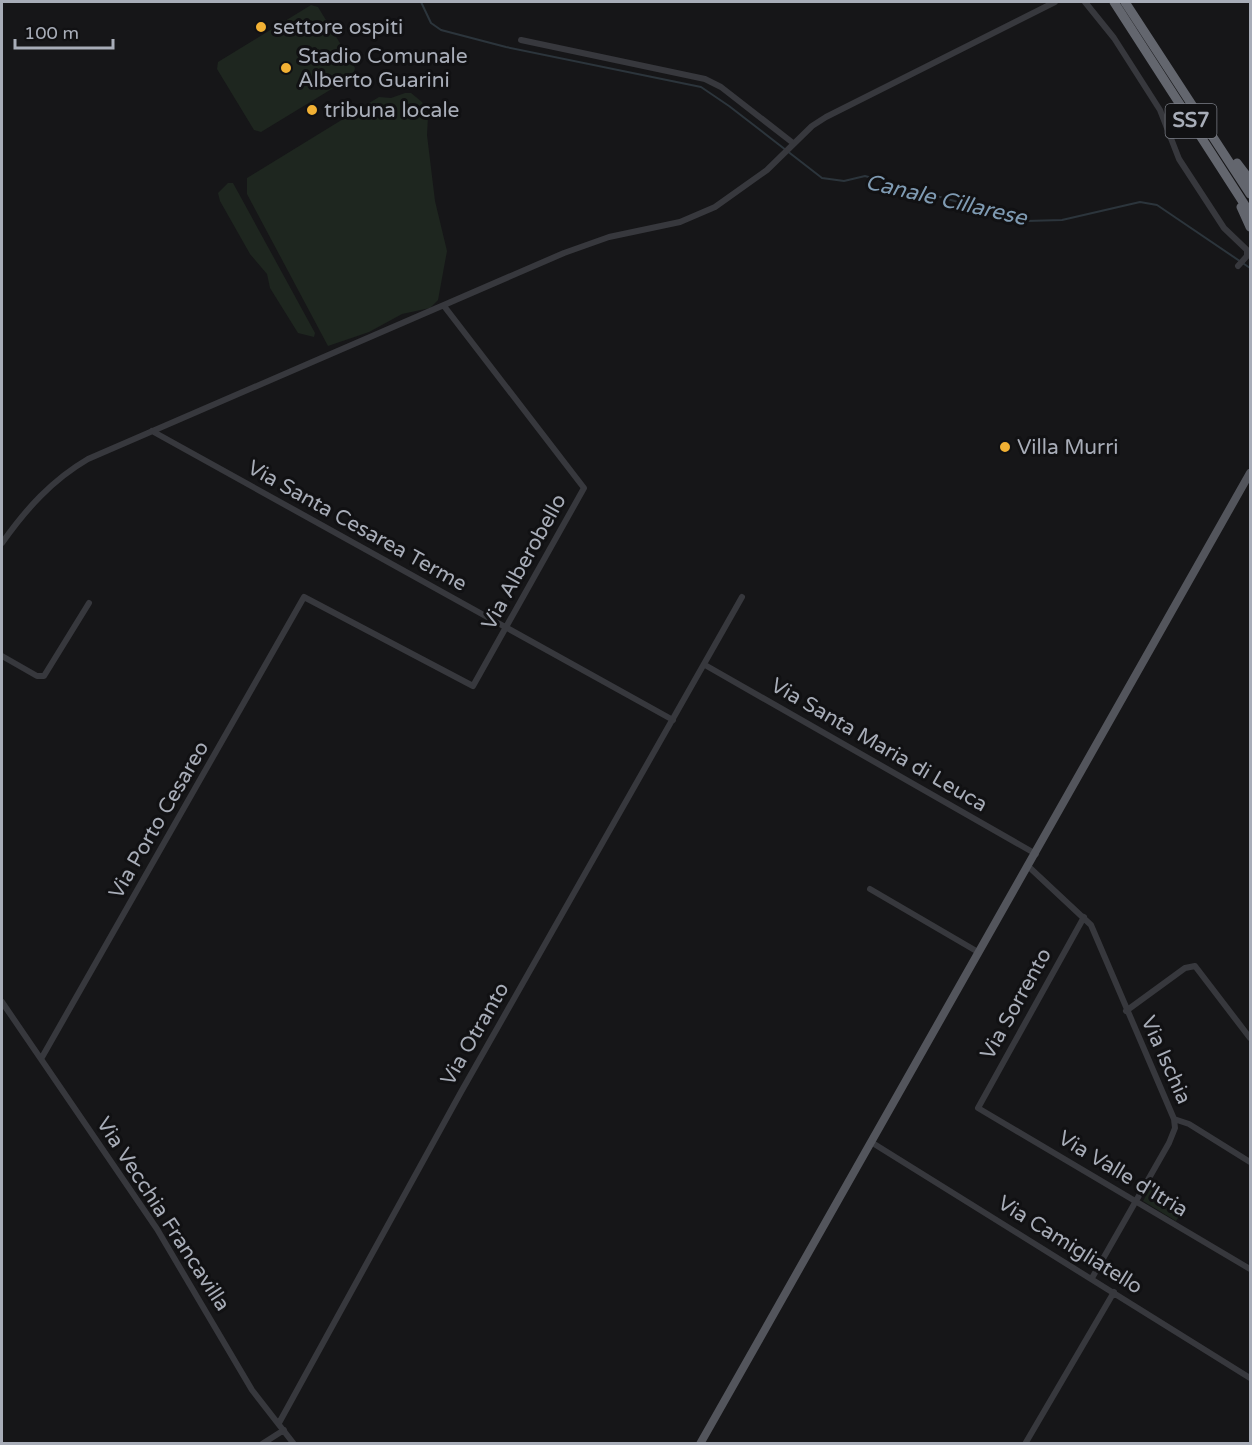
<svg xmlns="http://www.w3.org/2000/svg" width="1252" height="1445" font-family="'Varela Round',sans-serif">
  <rect width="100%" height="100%" fill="#161618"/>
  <!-- green -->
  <path fill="#1e261f" d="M 311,5 L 318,7 L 355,68 L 353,76 L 261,132 L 254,130 L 217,69 L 218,62 Z
    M 405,93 L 411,93 L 422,102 L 428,116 L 427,135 L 435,201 L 447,251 L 438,300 L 430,308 L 402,314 L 369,332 L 328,346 L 247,194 L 247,178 L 379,97 L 391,98 Z
    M 228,183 L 233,183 L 315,333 L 314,337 L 298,333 L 270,288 L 267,274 L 250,254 L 220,201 L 218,193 Z
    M 1153,1184 L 1186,1205 L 1176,1221 L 1143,1201 Z"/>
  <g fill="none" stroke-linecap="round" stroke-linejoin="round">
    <!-- stream -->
    <path stroke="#2c353c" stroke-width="2" d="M 421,2 L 431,23 L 441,30 L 506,47 L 701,87 L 729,106 L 822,178 L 844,181 L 865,176 L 1026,221 L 1062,220 L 1140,202 L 1157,205 L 1250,268"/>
    <!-- minor -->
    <path stroke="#37383d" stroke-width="6" d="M 1085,2 L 1114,38 L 1160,110 L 1179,159 L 1224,228 L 1247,250 L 1247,256 L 1238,266
      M 521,40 L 705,79 L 721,87 L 793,143
      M 152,431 L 673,720
      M 2,543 C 26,509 52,480 88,459 L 564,253 L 609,237 L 680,222 L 715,207 L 767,170 L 812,126 L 826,117 L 1055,2
      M 2,656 L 37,676 L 44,676 L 89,603
      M 705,665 L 1036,854
      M 1029,867 L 1091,925 L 1174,1119 L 1175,1128 L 1169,1143 L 1092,1278
      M 870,889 L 978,952
      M 1084,917 L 978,1108 L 1250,1269
      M 2,1002 L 157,1229 L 252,1390 L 294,1444
      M 1126,1011 L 1185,968 L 1195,966 L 1250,1038
      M 41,1059 L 304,597 L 473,686 L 584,488 L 444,306
      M 1174,1119 L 1189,1124 L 1250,1162
      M 871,1142 L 1250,1378
      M 279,1423 L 461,1092 L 742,597
      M 262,1444 L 284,1430
      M 1025,1444 L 1114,1292"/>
    <!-- major -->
    <path stroke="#53555c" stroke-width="8" d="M 700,1444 L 1250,473"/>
    <!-- highway -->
    <path stroke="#63666e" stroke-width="9" d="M 1114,2 L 1250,213
      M 1125,2 L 1250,194
      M 1237,163 L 1250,180
      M 1241,207 L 1250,227"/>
  </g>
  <!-- markers -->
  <g fill="#f2b134" stroke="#111113" stroke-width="2">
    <circle cx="261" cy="27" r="6"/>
    <circle cx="286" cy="68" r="6"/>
    <circle cx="312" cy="110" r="6"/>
    <circle cx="1005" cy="447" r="6"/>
  </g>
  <g text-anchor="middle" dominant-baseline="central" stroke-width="6" stroke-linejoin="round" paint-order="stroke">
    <!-- shield labels -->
    <rect fill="#111113" stroke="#7b7e86" stroke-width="1.5" x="1165.5" y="104" width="51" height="34" rx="4.5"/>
    <g font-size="20" font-weight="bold" fill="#a8adb8">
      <text x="1191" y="121">SS7</text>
    </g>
    <!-- poi labels -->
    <g font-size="21" fill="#a8adb8" stroke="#111113" text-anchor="start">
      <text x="273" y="27">settore ospiti</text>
      <text x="298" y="56">Stadio Comunale<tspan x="298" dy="24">Alberto Guarini</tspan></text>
      <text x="324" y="110">tribuna locale</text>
      <text x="1017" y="447">Villa Murri</text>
    </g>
    <!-- street labels -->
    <g font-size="21" fill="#a8adb8" stroke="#111113">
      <text transform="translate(357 526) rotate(29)">Via Santa Cesarea Terme</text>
      <text transform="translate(524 562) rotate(-61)">Via Alberobello</text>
      <text transform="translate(879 745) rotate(30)">Via Santa Maria di Leuca</text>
      <text transform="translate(159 820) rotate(-60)">Via Porto Cesareo</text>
      <text transform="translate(1016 1004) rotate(-61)">Via Sorrento</text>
      <text transform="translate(475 1034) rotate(-60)">Via Otranto</text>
      <text transform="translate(1166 1060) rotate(66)">Via Ischia</text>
      <text transform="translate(1123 1174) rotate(31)">Via Valle d'Itria</text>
      <text transform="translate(163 1214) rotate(57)">Via Vecchia Francavilla</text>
      <text transform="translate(1070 1245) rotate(32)">Via Camigliatello</text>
    </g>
    <!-- water labels -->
    <g font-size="22" font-style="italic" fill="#7f9bb3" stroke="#111113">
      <text transform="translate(946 200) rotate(13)">Canale Cillarese</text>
    </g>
  </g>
  <!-- border -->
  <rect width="1252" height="1445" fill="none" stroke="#a8adb8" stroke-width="6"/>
  <!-- scale -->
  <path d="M15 39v9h98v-9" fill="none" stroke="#a8adb8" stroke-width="3"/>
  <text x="24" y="39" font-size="18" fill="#a8adb8" stroke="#111113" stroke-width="4.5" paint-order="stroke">100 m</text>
</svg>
